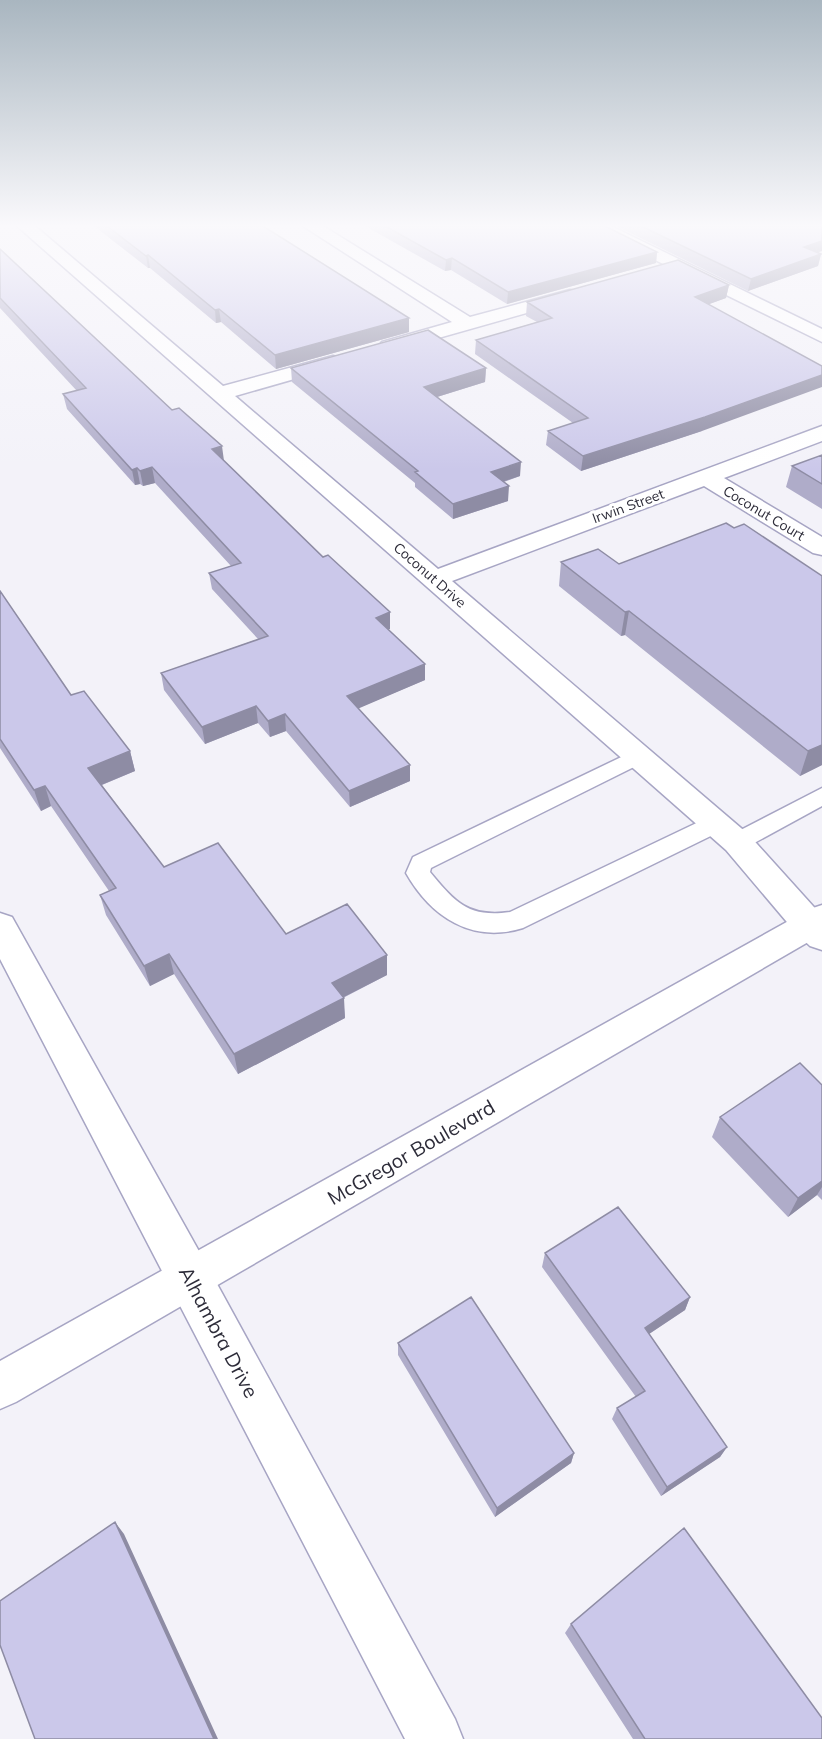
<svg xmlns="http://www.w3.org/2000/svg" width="822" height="1739" font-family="Mulish,sans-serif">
  <rect width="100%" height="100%" fill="#f3f2f9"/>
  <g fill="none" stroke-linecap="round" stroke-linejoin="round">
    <!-- service casing -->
    <g stroke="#a7a5c4" stroke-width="3">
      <path id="service" d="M 638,749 L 646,751 L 649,756 L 646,761 L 431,868 L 430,872 C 455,902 468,918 510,912 L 707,818 L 715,816 L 723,818 L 727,824 L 723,830 L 523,928 C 472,944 431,917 406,873 L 413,857 Z
        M 822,788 L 822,806 L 745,848 L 737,851 L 729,848 L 725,842 L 729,836 Z"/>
    </g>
    <!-- minor casing -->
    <g stroke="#a7a5c4" stroke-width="3">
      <path id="minor" d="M 17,226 L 35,226 L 223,386 L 333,356 L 340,358 L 343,362 L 340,366 L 235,396 L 438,569 L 822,426 L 822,441 L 724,478 L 822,537 L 822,555 L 813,553 L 704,486 L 452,581 L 748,834 L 822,916 L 822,950 L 810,946 L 797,934 L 726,850 Z
        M 303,226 L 323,226 L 470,317 L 570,290 L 576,291 L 579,295 L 576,299 L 396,350 L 382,350 L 379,346 L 382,342 L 452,322 Z
        M 590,226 L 611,226 L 822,329 L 822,342 L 592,229 Z
        M 0,913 L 12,917 L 205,1262 L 455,1719 L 463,1739 L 405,1739 L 0,959 Z"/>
    </g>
    <!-- secondary casing -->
    <g stroke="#a7a5c4" stroke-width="3">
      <path id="secondary" d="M 822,905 L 822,934 L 16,1402 L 0,1409 L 0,1361 L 810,909 Z"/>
    </g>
    <!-- service -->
    <use href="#service" fill="#fff" fill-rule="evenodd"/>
    <!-- minor -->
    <use href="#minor" fill="#fff" fill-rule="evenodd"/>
    <!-- secondary -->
    <use href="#secondary" fill="#fff" fill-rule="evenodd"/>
  </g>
  <!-- wall -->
  <path fill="#afacc9" d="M 94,226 L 263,226 L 409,332 L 276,369 L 221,322 L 216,323 L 150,268 L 148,268 Z
    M 365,226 L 605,226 L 657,252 L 656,263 L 507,304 L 451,270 L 445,271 Z
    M 616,226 L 822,226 L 817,253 L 821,254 L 818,266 L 748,291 Z
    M 0,249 L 223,460 L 323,557 L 390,612 L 390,629 L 388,629 L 425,680 L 358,708 L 410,781 L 350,807 L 286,731 L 270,737 L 258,723 L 205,744 L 164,690 L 161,673 L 258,639 L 212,589 L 209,573 L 231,566 L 155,483 L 143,486 L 140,484 L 135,485 L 67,409 L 63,394 L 77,391 L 0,308 Z
    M 729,285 L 726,298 L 709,304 L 702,431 L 581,471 L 546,445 L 548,431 L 573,423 L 475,354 L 476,340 L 537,322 L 526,316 L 527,302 Z
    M 291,368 L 486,368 L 485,382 L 437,397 L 520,476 L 504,482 L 508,501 L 453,519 L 415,487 L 415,483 L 292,382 Z
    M 822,455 L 822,509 L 786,487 L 792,466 Z
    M 734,528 L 822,576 L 822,765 L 800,776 L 625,635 L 621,636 L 559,586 L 561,562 L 619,564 Z
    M 0,591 L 71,695 L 130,751 L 135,771 L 102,785 L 164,867 L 286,934 L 387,955 L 387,975 L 343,998 L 345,1018 L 238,1074 L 174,974 L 150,986 L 106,915 L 100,895 L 109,891 L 51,806 L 41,811 L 0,748 Z
    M 822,1085 L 822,1200 L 817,1195 L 788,1217 L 712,1137 L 720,1117 Z
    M 545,1253 L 690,1297 L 685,1310 L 649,1334 L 727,1447 L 720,1457 L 661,1496 L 612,1419 L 617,1408 L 636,1397 L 542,1267 Z
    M 398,1343 L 574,1453 L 571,1463 L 495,1517 L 398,1355 Z
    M 571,1624 L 822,1739 L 633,1739 L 565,1633 Z"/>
  <!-- shaded-wall -->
  <path fill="#8e8ca4" d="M 822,241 L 822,251 L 802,258 L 804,247 Z
    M 657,252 L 656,263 L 507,304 L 508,292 Z
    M 821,254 L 818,266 L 748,291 L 751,279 Z
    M 148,255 L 150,268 L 148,268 L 146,256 Z
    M 452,258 L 451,270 L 445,271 L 446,260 Z
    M 729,285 L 726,298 L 693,310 L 695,297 Z
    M 219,309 L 221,322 L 216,323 L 215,310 Z
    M 409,318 L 409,332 L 276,369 L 275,355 Z
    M 486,368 L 485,382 L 424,401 L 424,387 Z
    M 822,375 L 822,387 L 702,431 L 581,471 L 583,456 Z
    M 222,446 L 224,461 L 212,449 Z
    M 521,462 L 520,476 L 490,486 L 491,472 Z
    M 152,467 L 155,483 L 143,486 L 140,471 Z
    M 137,468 L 140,484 L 135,485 L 132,470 Z
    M 509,486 L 508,501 L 453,519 L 453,504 Z
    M 629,611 L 625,635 L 621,636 L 625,612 Z
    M 390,612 L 390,629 L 376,634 L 376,618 Z
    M 425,664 L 425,680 L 348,713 L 347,696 Z
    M 256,706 L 258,723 L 205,744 L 202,727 Z
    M 285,714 L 286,731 L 270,737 L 268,721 Z
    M 822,745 L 822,765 L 800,776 L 808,751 Z
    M 130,751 L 135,771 L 94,788 L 88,768 Z
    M 410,765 L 410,781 L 350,807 L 349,791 Z
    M 45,786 L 51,806 L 41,811 L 34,790 Z
    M 169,954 L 174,974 L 150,986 L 144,966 Z
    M 387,955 L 387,975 L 334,1002 L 332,983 Z
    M 344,998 L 345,1018 L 238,1074 L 234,1054 Z
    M 822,1181 L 822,1187 L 817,1195 L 788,1217 L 798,1198 Z
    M 690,1297 L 685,1310 L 640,1340 L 645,1328 Z
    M 727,1447 L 720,1457 L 661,1496 L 667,1487 Z
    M 574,1453 L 571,1463 L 495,1517 L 497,1508 Z
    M 115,1522 L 124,1534 L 218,1739 L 214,1739 Z"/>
  <!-- building -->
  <path fill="#cbc8ea" stroke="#8e8ca4" stroke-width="1.5" d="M 107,226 L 263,226 L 409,318 L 275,355 L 219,309 L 215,310 L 148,255 L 146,256 Z
    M 385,226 L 605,226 L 657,252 L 508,292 L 452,258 L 446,260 Z
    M 641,226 L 822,226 L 822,241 L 804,247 L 821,254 L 751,279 Z
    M 0,249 L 172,410 L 179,408 L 222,446 L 212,449 L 323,557 L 328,555 L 390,612 L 376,618 L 425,664 L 347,696 L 410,765 L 349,791 L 285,714 L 268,721 L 256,706 L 202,727 L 161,673 L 268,636 L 209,573 L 241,563 L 152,467 L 140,471 L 137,468 L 132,470 L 63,394 L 86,388 L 0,298 Z
    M 678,260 L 729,285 L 695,297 L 822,366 L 822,375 L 705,417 L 583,456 L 548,431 L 588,418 L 476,340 L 552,318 L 527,302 Z
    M 428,330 L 486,368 L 424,387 L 521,462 L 491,472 L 509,486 L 453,504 L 415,472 L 418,471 L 291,368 Z
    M 822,455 L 822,484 L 792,466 Z
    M 726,523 L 734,528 L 744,524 L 822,576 L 822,745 L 808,751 L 629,611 L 625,612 L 561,562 L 598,549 L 619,564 Z
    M 0,591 L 71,695 L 84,691 L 130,751 L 88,768 L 164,867 L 218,843 L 286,934 L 347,904 L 387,955 L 332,983 L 344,998 L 234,1054 L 169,954 L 144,966 L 100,895 L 116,888 L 45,786 L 34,790 L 0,739 Z
    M 800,1063 L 822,1085 L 822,1181 L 798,1198 L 720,1117 Z
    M 618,1207 L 690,1297 L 645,1328 L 727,1447 L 667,1487 L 617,1408 L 645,1391 L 545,1253 Z
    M 471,1297 L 574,1453 L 497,1508 L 398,1343 Z
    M 115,1522 L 214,1739 L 35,1739 L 0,1645 L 0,1601 Z
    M 684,1528 L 822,1718 L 822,1739 L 645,1739 L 571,1624 Z"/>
  <!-- sky -->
  <linearGradient id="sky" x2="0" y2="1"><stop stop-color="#a9b6c0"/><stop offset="0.48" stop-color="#faf9fc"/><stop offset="1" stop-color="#faf9fc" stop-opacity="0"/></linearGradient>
  <rect width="822" height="470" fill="url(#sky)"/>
  <g text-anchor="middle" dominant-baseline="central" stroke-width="6" stroke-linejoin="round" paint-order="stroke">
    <!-- far-street labels -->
    <g font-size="14" fill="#2d2c39" stroke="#fff">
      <text transform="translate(628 506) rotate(-20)">Irwin Street</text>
      <text transform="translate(764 513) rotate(31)">Coconut Court</text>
      <text transform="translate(430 575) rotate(41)">Coconut Drive</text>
    </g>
    <!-- near-street labels -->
    <g font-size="20" fill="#2d2c39" stroke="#fff">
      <text transform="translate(411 1152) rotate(-30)">McGregor Boulevard</text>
      <text transform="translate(219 1332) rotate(62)">Alhambra Drive</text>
    </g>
  </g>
</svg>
